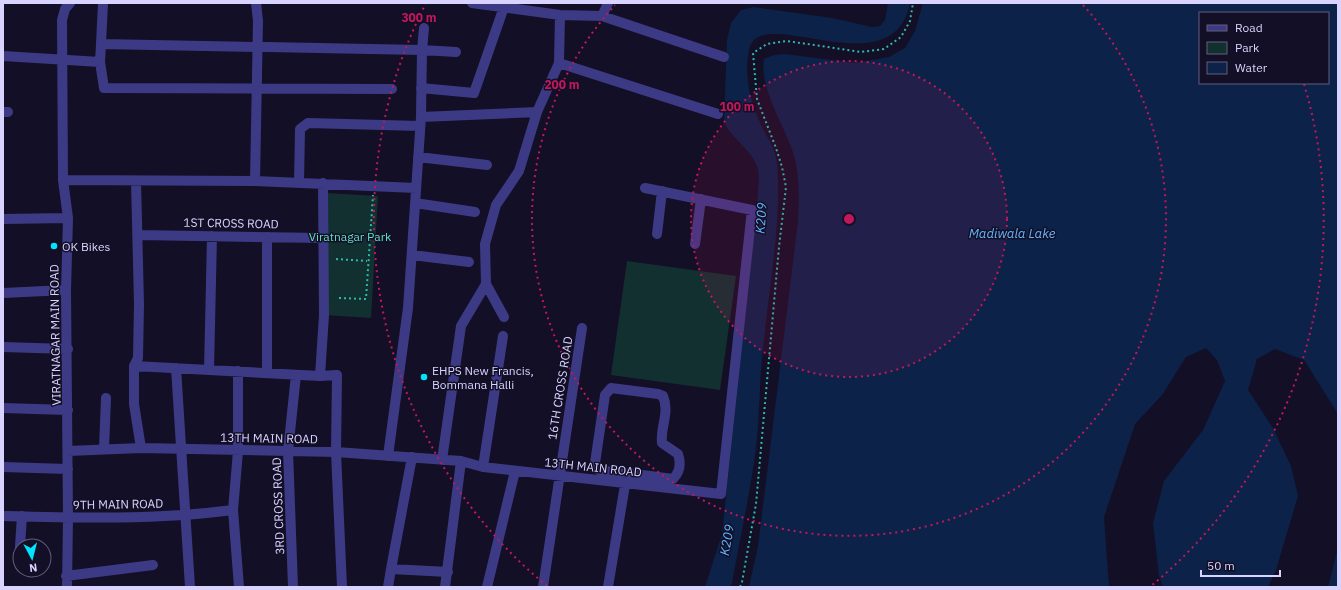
<svg xmlns="http://www.w3.org/2000/svg" width="1341" height="590" font-family="'IBM Plex Sans',sans-serif">
  <rect width="100%" height="100%" fill="#130f26"/>
  <!-- green -->
  <path fill="#12302f" d="M 326,193 L 378,196 L 371,318 L 324,315 Z
    M 627,261 L 736,276 L 720,390 L 611,375 Z"/>
  <!-- water -->
  <path fill="#0c2248" fill-rule="evenodd" d="M 888,3 L 910,3 C 893,91 758,0 749,50 C 744,75 750,102 761,125 C 765,134 771,142 774,151 C 778,161 778,174 778,184 C 779,239 768,294 763,349 C 759,382 760,416 756,448 C 750,494 740,538 732,583 L 730,587 L 705,587 L 722,534 L 758,195 C 758,187 760,177 758,169 C 753,150 731,139 724,121 L 727,40 L 731,23 L 741,10 L 753,7 L 832,18 L 872,27 L 880,26 L 885,20 Z
    M 923,3 L 1338,3 L 1338,414 L 1304,360 L 1275,349 L 1257,359 L 1248,390 L 1273,428 L 1291,466 L 1298,496 L 1276,570 L 1268,587 L 1163,587 L 1159,576 L 1153,523 L 1164,481 L 1203,430 L 1225,381 L 1217,360 L 1206,348 L 1186,357 L 1162,395 L 1135,424 L 1104,517 L 1109,587 L 749,587 L 758,546 L 798,222 C 799,199 800,175 793,152 C 784,125 759,87 764,59 L 774,55 L 785,54 L 855,63 L 889,57 L 905,48 L 915,31 ZM 1200,13 L 1328,13 L 1328,83 L 1200,83 Z
    M 1338,548 L 1338,587 L 1328,587 Z"/>
  <g fill="none" stroke-linecap="round" stroke-linejoin="round">
    <!-- path -->
    <path stroke="#2fb8b0" stroke-width="2" stroke-dasharray="2 3" stroke-linecap="butt" d="M 336,259 L 367,261
      M 339,298 L 366,299 L 373,195
      M 740,587 L 742,582 L 756,504 L 779,247 L 786,187 L 782,167 L 776,148 L 757,99 L 753,53 L 767,44 L 787,41 L 861,52 L 884,49 L 901,37 L 910,21 L 913,3"/>
    <!-- minor -->
    <path stroke="#3d3a85" stroke-width="10" d="M 472,3 L 560,15 L 602,16 L 608,3
      M 602,16 L 724,57
      M 424,28 L 422,50 L 456,52
      M 101,44 L 103,3
      M 3,56 L 100,62 L 101,44 L 422,50 L 421,117 L 408,308 L 388,456
      M 100,62 L 104,88 L 392,89
      M 559,63 L 718,114
      M 421,88 L 474,93 L 504,7
      M 3,112 L 8,112
      M 421,117 L 537,112
      M 418,157 L 487,165
      M 63,180 L 255,181 L 258,21 L 256,3
      M 136,181 L 139,304 L 138,358 L 134,366 L 134,404 L 141,448
      M 255,181 L 416,188
      M 299,183 L 300,129 L 308,123 L 420,126
      M 323,183 L 324,315 L 320,376 L 337,375 L 336,452 L 342,587
      M 415,203 L 475,212
      M 3,219 L 68,218
      M 657,234 L 662,191
      M 138,235 L 323,238
      M 267,237 L 267,373
      M 695,244 L 701,199
      M 412,255 L 469,262
      M 3,293 L 66,290
      M 504,317 L 486,284 L 485,244 L 496,205 L 519,171 L 537,112 L 559,63 L 560,15
      M 3,347 L 68,349
      M 134,366 L 320,376
      M 176,368 L 190,587
      M 209,370 L 212,236
      M 238,371 L 238,451 L 233,510 L 239,587
      M 3,408 L 68,410
      M 104,449 L 106,398
      M 68,451 L 141,448 L 336,452 L 461,461 L 483,467 L 721,494 L 752,210 L 645,188
      M 412,457 L 391,569 L 448,572
      M 442,460 L 461,326 L 486,284
      M 3,467 L 68,469
      M 483,467 L 503,336
      M 3,516 C 80,518 157,520 233,510
      M 20,546 L 22,516
      M 19,560 L 20,548
      M 66,576 L 153,565
      M 67,587 L 68,518 L 66,290 L 68,218 L 63,180 L 62,20 L 65,9 L 70,3
      M 293,587 L 288,451 L 296,375
      M 388,587 L 391,569
      M 445,587 L 461,461
      M 487,587 L 515,471
      M 543,587 L 582,328
      M 608,587 L 627,473 L 602,471 L 599,470 L 595,463 L 605,395 L 611,388 L 658,394 L 663,396 C 670,413 660,427 662,443 L 678,454 C 681,463 680,472 673,479 L 627,473"/>
  </g>
  <!-- distance rings -->
  <circle cx="849" cy="219" r="158" fill="#c2185b" fill-opacity=".12"/>
  <g fill="none" stroke="#c2185b" stroke-width="2" stroke-dasharray="2 4">
    <circle cx="849" cy="219" r="158"/>
    <path d="M1083 5A317 317 0 1 1 615 5"/>
    <path d="M547 586A475 475 0 0 1 426 3M1304 84A475 475 0 0 1 1151 586"/>
  </g>
  <!-- markers -->
  <g fill="#00e5ff" stroke="#130f26" stroke-width="1.5">
    <circle cx="54" cy="246" r="4"/>
    <circle cx="424" cy="377" r="4"/>
  </g>
  <g text-anchor="middle" dominant-baseline="central" stroke-width="3" stroke-linejoin="round" paint-order="stroke">
    <!-- street labels -->
    <g font-size="12" fill="#d9d4ff" stroke="#130f26">
      <text transform="translate(231 223) rotate(1)">1ST CROSS ROAD</text>
      <text transform="translate(55 335) rotate(-91)">VIRATNAGAR MAIN ROAD</text>
      <text transform="translate(560 388) rotate(-81)">16TH CROSS ROAD</text>
      <text transform="translate(269 438) rotate(1)">13TH MAIN ROAD</text>
      <text transform="translate(593 467) rotate(6)">13TH MAIN ROAD</text>
      <text transform="translate(118 504) rotate(-1)">9TH MAIN ROAD</text>
      <text transform="translate(278 506) rotate(-92)">3RD CROSS ROAD</text>
    </g>
    <!-- park labels -->
    <g font-size="12" fill="#5fe0c0" stroke="#130f26">
      <text x="350" y="236">Viratnagar Park</text>
    </g>
    <!-- poi labels -->
    <g font-size="12" fill="#d9d4ff" stroke="#130f26" text-anchor="start">
      <text x="62" y="246">OK Bikes</text>
      <text x="432" y="370">EHPS New Francis,<tspan x="432" dy="14">Bommana Halli</tspan></text>
    </g>
    <!-- water labels -->
    <g font-size="13" font-style="italic" fill="#62b6ff" stroke="#130f26">
      <text transform="translate(761 218) rotate(-86)">K209</text>
      <text x="1012" y="233">Madiwala Lake</text>
      <text transform="translate(727 540) rotate(-80)">K209</text>
    </g>
  </g>
  <circle cx="849" cy="219" r="6" fill="#c2185b" stroke="#130f26" stroke-width="2"/>
  <g font-size="12" text-anchor="middle" font-weight="bold" fill="#c2185b" stroke="#130f26" stroke-width="3" stroke-linejoin="round" paint-order="stroke">
    <text x="419" y="22">300 m</text>
    <text x="562" y="89">200 m</text>
    <text x="737" y="111">100 m</text>
  </g>
  <!-- border -->
  <rect width="1341" height="590" fill="none" stroke="#d9d4ff" stroke-width="8"/>
  <!-- legend -->
  <rect x="1199" y="12" width="130" height="72" fill="#130f26" stroke="#625e7d"/>
  <rect x="1207" y="25" width="20" height="6" fill="#3d3a85" stroke="#625e7d"/>
  <text x="1235" y="32" font-size="12" fill="#d9d4ff">Road</text>
  <rect x="1207" y="42" width="20" height="12" fill="#12302f" stroke="#625e7d"/>
  <text x="1235" y="52" font-size="12" fill="#d9d4ff">Park</text>
  <rect x="1207" y="62" width="20" height="12" fill="#0c2248" stroke="#625e7d"/>
  <text x="1235" y="72" font-size="12" fill="#d9d4ff">Water</text>
  <!-- north arrow -->
  <g transform="translate(32 558) rotate(173)"><circle r="19" fill="#130f26" stroke="#625e7d"/>
  <path d="M0-3L7 15L0 10L-7 15Z" fill="#00e5ff"/>
  <text y="-6" font-size="11" font-weight="bold" text-anchor="middle" fill="#d9d4ff">N</text>
  </g>
  <!-- scale -->
  <path d="M1201 570v6h79v-6" fill="none" stroke="#d9d4ff" stroke-width="2"/>
  <text x="1207" y="570" font-size="12" fill="#d9d4ff" stroke="#130f26" stroke-width="3" paint-order="stroke">50 m</text>
</svg>
